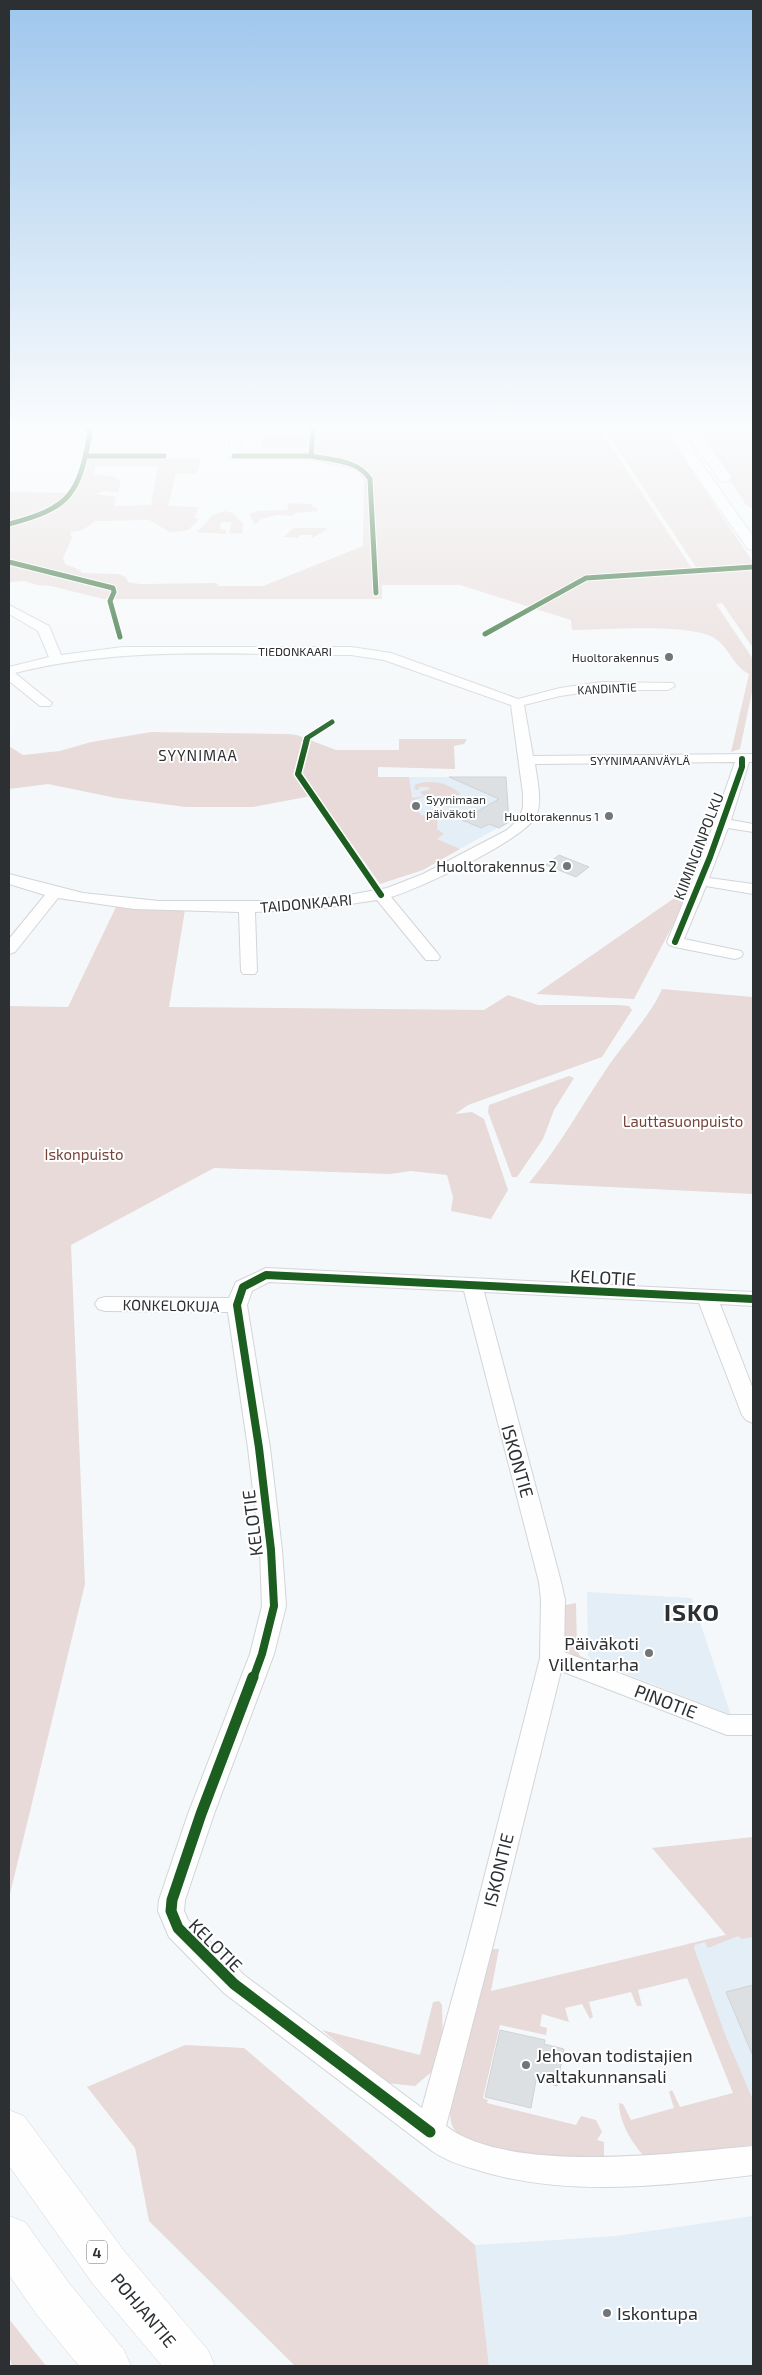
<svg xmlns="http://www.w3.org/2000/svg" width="762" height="2375" font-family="'Exo 2',sans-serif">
  <rect width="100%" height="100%" fill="#f5f8fa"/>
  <!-- built -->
  <path fill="#e4eef7" d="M 341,777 L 506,777 L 509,817 L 503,825 L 460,849 L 436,839 L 437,825 Z
    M 587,1592 L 692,1598 L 731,1715 L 591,1660 L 588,1655 Z
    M 753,1928 L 753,2111 L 687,1944 Z
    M 753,2216 L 753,2366 L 489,2366 L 475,2245 L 616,2236 Z"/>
  <!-- green -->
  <path fill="#e7dad8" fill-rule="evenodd" d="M 315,430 L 600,430 L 695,573 L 700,573 L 605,430 L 668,430 L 681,455 L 753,562 L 753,648 L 722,603 L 716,604 L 753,659 L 753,687 L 740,749 L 731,752 L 749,674 C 731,665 728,642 708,635 C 674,624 610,630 572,630 L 571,620 L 460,585 L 382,585 L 382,599 L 103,599 L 51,586 L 37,585 L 24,581 L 9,582 L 9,492 L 75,493 L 88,459 L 93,457 L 200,459 L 197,474 L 176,474 L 168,506 L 199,507 L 194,518 L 199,519 L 188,530 L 183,531 L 170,532 L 149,520 L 95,521 L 83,530 L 70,532 L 72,538 L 63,558 L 65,564 L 80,570 L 82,573 L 118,574 L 126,577 L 128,582 L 140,584 L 214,583 L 219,584 L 216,586 L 263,586 L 363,546 L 364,481 L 356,470 L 304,459 L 315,455 ZM 95,466 L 158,466 L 151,505 L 114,506 L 116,497 L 96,494 L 103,491 L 118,492 L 121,482 L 115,477 L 94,474 Z
    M 698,430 L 753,430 L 753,509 L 746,505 Z
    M 263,435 L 310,435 L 310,447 L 263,448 L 261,446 Z
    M 245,451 L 306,451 L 309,453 L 305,455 L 238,455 L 240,452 Z
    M 289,503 L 312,504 L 312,507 L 317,508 L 318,511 L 296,513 L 292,516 L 277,515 L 261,519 L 255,525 L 249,514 L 257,511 L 287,510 Z
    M 224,511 L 233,513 L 243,524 L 242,534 L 229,533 L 232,522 L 221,522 L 220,529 L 226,530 L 226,534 L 197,532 L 213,515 Z
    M 293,528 L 325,528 L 328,529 L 312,538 L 312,535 L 299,535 L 299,538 L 284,537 Z
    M 151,732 L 288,734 L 297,735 L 336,750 L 399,750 L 399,739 L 467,739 L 464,744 L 454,746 L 455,769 L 378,767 L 378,777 L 409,777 L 412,798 L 424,796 L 420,792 L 430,789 L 428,787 L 418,787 L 420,789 L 416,790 L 413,788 L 416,787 L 414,785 C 429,779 448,782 461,794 L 449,798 L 425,796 L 411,801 L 412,806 L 419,811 L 418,813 L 421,813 L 420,815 L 427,816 L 429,813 L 438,813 L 437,829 L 444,834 L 437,839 L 460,849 L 423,870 L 380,884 L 317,795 L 253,807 L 186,807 L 116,798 L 48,784 L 9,789 L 9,746 L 23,755 L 60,751 L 91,742 Z
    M 673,899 L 686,900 L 634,999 L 536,994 Z
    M 116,907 L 185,910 L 169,1007 L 484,1010 L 508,995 L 538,1005 L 618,1005 L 629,1006 L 632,1010 L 602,1057 L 468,1105 L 455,1114 L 472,1112 L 484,1119 L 508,1190 L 491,1219 L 451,1211 L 453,1197 L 447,1175 L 411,1171 L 390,1174 L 214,1168 L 71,1245 L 85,1584 L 9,1898 L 9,1006 L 68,1007 Z
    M 662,989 L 753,997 L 753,1194 L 529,1183 C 559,1147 581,1107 607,1068 C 623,1044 652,1014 662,989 Z
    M 569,1076 L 574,1078 L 554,1110 L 543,1139 L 517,1177 L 512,1177 L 488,1112 L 489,1105 Z
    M 576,1603 L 577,1649 L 580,1656 L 722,1715 L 733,1715 L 734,1719 L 723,1717 L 578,1659 C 554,1643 560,1632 560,1606 Z
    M 753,1837 L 753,1937 L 742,1939 L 738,1936 L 708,1948 L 705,1942 L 695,1945 L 694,1948 L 726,2037 L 753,2100 L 753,2145 L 645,2157 C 632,2144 619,2121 619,2103 L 623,2104 L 631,2120 L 674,2108 L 669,2092 L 672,2090 L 680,2107 L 733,2093 L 687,1978 L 638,1990 L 642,2006 L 637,2006 L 631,1992 L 589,2002 L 593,2017 L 590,2019 L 582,2004 L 565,2008 L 569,2022 L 542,2014 L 540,2026 L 547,2028 L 546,2035 L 500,2025 L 483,2098 L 488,2100 L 487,2103 L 576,2125 L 581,2116 L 596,2120 L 602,2132 L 597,2140 L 604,2142 L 604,2162 C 571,2158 479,2155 457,2133 C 450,2125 450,2117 450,2108 L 489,1949 L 499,1949 L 491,1991 L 726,1935 L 652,1848 Z
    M 439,2001 L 442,2005 L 443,2047 L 436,2068 L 415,2086 L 386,2083 L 322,2030 L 420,2055 L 433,2002 Z
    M 185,2045 L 244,2048 L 475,2245 L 489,2366 L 295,2366 L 149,2221 L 135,2148 L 87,2087 Z
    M 9,2319 L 46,2366 L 12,2366 L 9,2355 Z"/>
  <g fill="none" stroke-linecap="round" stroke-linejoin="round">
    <!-- stream -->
    <path stroke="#cfe2f2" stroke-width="3" d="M 496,434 L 588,430"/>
  </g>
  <!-- building -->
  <path fill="#dde0e2" stroke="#d0d3d5" d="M 449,777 L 506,777 L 509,822 L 499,828 L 489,824 L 481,828 L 462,820 L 499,799 Z
    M 559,855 L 589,867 L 576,877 L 546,865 Z
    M 753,1985 L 753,2056 L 726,1992 Z
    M 500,2030 L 545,2040 L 544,2044 L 564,2049 L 557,2086 L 536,2080 L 531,2108 L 485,2097 Z"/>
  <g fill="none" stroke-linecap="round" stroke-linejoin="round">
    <!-- minor casing -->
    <g stroke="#d2d5d7" stroke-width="2">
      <path id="minor" d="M 9,430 L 242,430 L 239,456 L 234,459 L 229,456 L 231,433 L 9,436 Z
        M 9,605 L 49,626 L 61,655 L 123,647 L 351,647 L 391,653 L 518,699 L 560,688 L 602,682 L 673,683 L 675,686 L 668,690 L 602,690 L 560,696 L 524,705 L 533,756 L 753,754 L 753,762 L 749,762 L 731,820 L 753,824 L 753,832 L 728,828 L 709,878 L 753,884 L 753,894 L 706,886 L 684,939 L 741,951 L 743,954 L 741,957 L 735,959 L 675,947 L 669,945 L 667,942 L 702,857 L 735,762 L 535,764 C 537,779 542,799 537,814 C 528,839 418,889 391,897 L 438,954 L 440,957 L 438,960 L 426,960 L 377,900 L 317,909 L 255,912 L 257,971 L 255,974 L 243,974 L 241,971 L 239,912 L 134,909 L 58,898 L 15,952 L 9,954 L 9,939 L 45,895 L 9,884 L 9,874 L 83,893 L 159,901 L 295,901 L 338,897 L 387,888 L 423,874 L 490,839 L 507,830 L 519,819 L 523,807 L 523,794 L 511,705 L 384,660 L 351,655 C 239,655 124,645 15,673 L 52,703 L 50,706 L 40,706 L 9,681 L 9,667 L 49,657 L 38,631 L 9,614 Z
        M 266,1268 L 753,1292 L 753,1306 L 720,1304 L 753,1389 L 753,1423 L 746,1420 L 742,1415 L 699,1303 L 484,1292 L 561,1582 L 565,1600 L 564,1652 L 728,1715 L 753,1715 L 753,1735 L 727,1735 L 561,1671 L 494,1941 L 446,2126 C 510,2175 675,2153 753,2146 L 753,2175 C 662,2186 563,2198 474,2169 C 459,2165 445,2160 432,2151 L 224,1993 L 169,1937 L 158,1911 L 159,1900 L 188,1814 L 250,1654 L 262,1606 L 260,1550 L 248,1448 L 228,1312 L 105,1311 L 98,1309 L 95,1304 L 98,1299 L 105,1297 L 229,1298 L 236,1282 ZM 269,1282 L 464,1291 L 539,1582 L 541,1600 L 540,1658 L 468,1941 L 422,2108 L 244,1975 L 188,1920 L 184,1911 L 185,1900 L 214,1814 L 274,1654 L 286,1606 L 282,1550 L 270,1448 L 247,1305 L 252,1291 Z"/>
    </g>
    <!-- major casing -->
    <g stroke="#d2d5d7" stroke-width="2">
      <path id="major" d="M 672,430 L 699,430 L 732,478 L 725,482 L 720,481 L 686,432 L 695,454 L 753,536 L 753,550 L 748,549 L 681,454 Z"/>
    </g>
    <!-- highway casing -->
    <g stroke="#d2d5d7" stroke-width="1">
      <path id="highway" d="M 9,2110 L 24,2116 L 125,2252 L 208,2350 L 215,2366 L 162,2366 L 93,2284 L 9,2166 Z
        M 9,2216 L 25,2222 L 69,2283 L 124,2350 L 131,2366 L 79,2366 L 37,2315 L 9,2275 Z"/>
    </g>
    <!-- minor -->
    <use href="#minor" fill="#fefefe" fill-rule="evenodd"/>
    <!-- major -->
    <use href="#major" fill="#fefefe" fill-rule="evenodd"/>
    <!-- highway -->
    <use href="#highway" fill="#fefefe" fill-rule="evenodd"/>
    <!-- cycleway-far3 casing -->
    <g stroke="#fff" stroke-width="7">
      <path id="cycleway-far3" d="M 313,430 L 311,456 C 331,460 358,460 370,479 L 376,593
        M 86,456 L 164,456
        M 234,456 L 311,456
        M 9,524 C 70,508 79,495 90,433 L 88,430
        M 9,562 L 113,588 L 114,592 L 110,601 L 120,637
        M 485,634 L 586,578 L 753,567
        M 306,741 L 307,738 L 332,722"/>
    </g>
    <!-- cycleway-far2 casing -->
    <g stroke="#fff" stroke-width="9">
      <path id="cycleway-far2" d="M 307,739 L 298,774 L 381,895
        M 675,942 L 710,857 L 742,767 L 742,759"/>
    </g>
    <!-- cycleway-far1 casing -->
    <g stroke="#fff" stroke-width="11">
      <path id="cycleway-far1" d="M 253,1679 L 262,1654 L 274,1606 L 271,1550 L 259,1448 L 237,1305 L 243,1287 L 266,1275 L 753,1299"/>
    </g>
    <!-- cycleway casing -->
    <g stroke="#fff" stroke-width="14">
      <path id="cycleway" d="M 253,1677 L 201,1814 L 172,1900 L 171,1911 L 178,1928 L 234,1984 L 430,2132"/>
    </g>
    <!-- cycleway-far3 -->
    <use href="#cycleway-far3" stroke="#1b5e20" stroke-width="5"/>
    <!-- cycleway-far2 -->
    <use href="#cycleway-far2" stroke="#1b5e20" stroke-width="6"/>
    <!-- cycleway-far1 -->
    <use href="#cycleway-far1" stroke="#1b5e20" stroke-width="8"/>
    <!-- cycleway -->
    <use href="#cycleway" stroke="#1b5e20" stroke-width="11"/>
  </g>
  <!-- sky -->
  <linearGradient id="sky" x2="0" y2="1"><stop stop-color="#9ec6ec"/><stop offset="0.56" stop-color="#fafcfd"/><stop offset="1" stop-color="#fafcfd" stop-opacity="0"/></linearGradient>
  <rect width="762" height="762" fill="url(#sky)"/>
  <!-- markers -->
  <g fill="#727679" stroke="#fff" stroke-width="2">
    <circle cx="669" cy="657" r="5"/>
    <circle cx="416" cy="806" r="5"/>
    <circle cx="609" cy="816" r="5"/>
    <circle cx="567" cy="866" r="5"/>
    <circle cx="649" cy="1653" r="5"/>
    <circle cx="526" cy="2065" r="5"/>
    <circle cx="607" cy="2313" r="5"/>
  </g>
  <g text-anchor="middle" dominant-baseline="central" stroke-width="4" stroke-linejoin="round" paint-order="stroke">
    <!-- far-street labels -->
    <g font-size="12" fill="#2c3033" stroke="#fff">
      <text x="295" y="651">TIEDONKAARI</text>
      <text transform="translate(607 688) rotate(-3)">KANDINTIE</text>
      <text x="640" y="760">SYYNIMAANVÄYLÄ</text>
    </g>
    <!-- far-poi labels -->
    <g font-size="12" fill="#2c3033" stroke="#fff" text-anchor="end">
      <text x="659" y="657">Huoltorakennus</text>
      <text x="426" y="799" text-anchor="start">Syynimaan<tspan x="426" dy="14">päiväkoti</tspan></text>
      <text x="599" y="816">Huoltorakennus 1</text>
    </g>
    <!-- shield labels -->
    <rect fill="#fff" stroke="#6b6e70" stroke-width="1" x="87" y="2240.5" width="20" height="23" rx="4"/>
    <g font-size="14" font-weight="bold" fill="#2c3033">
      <text x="97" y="2252">4</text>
    </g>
    <!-- far-quarter labels -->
    <g font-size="15" letter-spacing="1" fill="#2c3033" stroke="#fff">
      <text x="198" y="755">SYYNIMAA</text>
    </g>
    <!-- street labels -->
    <g font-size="15" fill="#2c3033" stroke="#fff">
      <text transform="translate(698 846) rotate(-69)">KIIMINGINPOLKU</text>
      <text transform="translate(306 903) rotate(-5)">TAIDONKAARI</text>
      <text transform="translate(171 1305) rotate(1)">KONKELOKUJA</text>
    </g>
    <!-- poi labels -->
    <g font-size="15" fill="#2c3033" stroke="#fff" text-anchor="end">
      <text x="557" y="866">Huoltorakennus 2</text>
    </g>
    <!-- park labels -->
    <g font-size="15" fill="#744238" stroke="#fff">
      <text x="683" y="1121">Lauttasuonpuisto</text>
      <text x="84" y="1154">Iskonpuisto</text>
    </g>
    <!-- near-street labels -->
    <g font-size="18" fill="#2c3033" stroke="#fff">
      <text transform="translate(603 1277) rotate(3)">KELOTIE</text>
      <text transform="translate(518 1461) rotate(74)">ISKONTIE</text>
      <text transform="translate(252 1523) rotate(-97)">KELOTIE</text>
      <text transform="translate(666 1701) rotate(21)">PINOTIE</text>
      <text transform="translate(498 1870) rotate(-76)">ISKONTIE</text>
      <text transform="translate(216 1945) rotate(45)">KELOTIE</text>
      <text transform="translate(144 2310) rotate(50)">POHJANTIE</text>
    </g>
    <!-- near-poi labels -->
    <g font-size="18" fill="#2c3033" stroke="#fff" text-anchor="start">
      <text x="639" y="1643" text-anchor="end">Päiväkoti<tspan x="639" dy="21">Villentarha</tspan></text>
      <text x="536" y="2055">Jehovan todistajien<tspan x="536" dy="21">valtakunnansali</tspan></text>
      <text x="617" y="2313">Iskontupa</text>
    </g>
    <!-- near-district labels -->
    <g font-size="24" font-weight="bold" letter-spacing="1" fill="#2c3033" stroke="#fff">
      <text x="692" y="1611">ISKO</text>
    </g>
  </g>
  <!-- border -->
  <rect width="762" height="2375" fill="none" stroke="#2c3033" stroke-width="20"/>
</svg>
